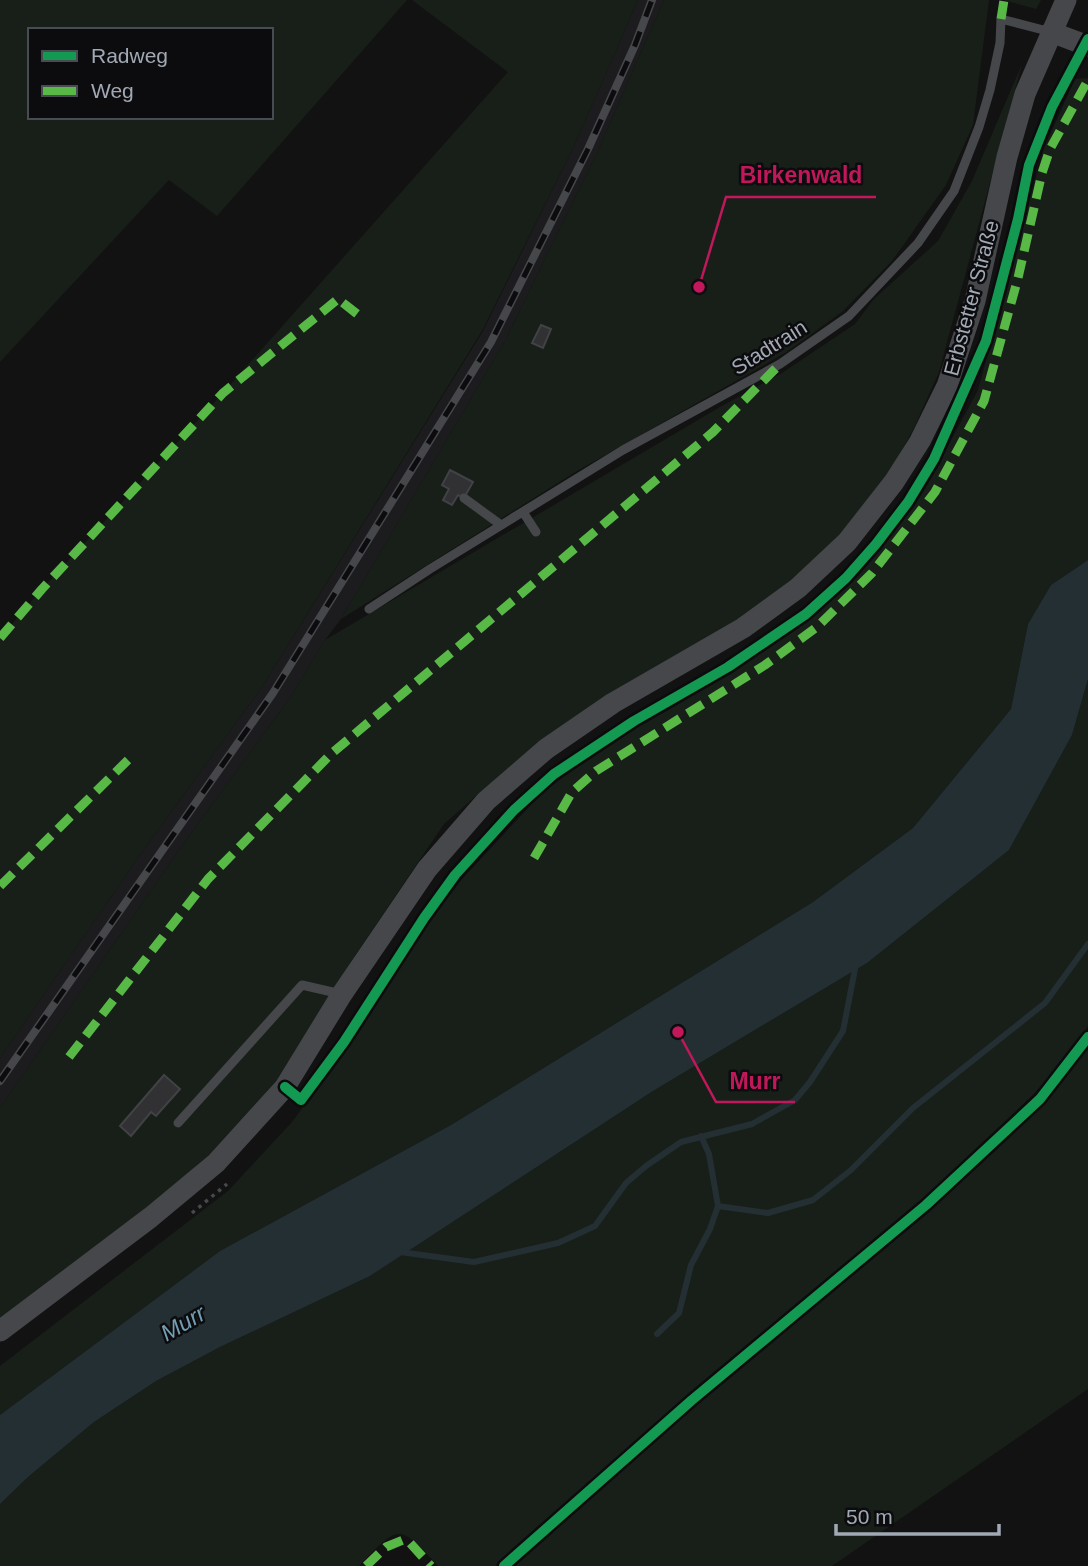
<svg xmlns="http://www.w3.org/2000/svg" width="1088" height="1566" font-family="Arial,sans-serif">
  <rect width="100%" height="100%" fill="#121212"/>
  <!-- built -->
  <path fill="#1c1c1e" d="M 638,0 L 664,0 L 597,153 L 505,341 L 341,619 L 325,640 L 290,698 L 184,843 L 0,1108 L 0,1058 L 147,845 L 262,687 L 483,331 L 575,144 Z"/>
  <!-- green -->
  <path fill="#181f18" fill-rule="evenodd" d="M 0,0 L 407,0 L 217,216 L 169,180 L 0,362 ZM 30,30 L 271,30 L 271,117 L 30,117 Z
    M 412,0 L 638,0 L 575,144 L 482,331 L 262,687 L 147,845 L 0,1058 L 0,638 L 42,589 L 223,393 L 508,72 Z
    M 664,0 L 989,0 L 973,125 L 946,185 L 892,261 L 842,312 L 785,353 L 577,471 L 341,619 L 505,341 L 597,153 Z
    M 1004,0 L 1041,0 L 1036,9 Z
    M 1022,64 L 939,372 L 913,430 L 887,476 L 842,534 L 793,582 L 740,621 L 537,743 L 444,824 L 356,954 L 277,1080 L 207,1157 L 150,1207 L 0,1324 L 0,1108 L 184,843 L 290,698 L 325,640 L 720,407 L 782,373 L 855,324 L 874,299 L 938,241 L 972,181 Z
    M 1088,78 L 1088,560 L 1051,585 L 1028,624 L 1011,709 L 913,828 L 813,902 L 451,1125 L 220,1251 L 0,1415 L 0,1366 L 228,1191 L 292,1122 L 343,1054 L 421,930 L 462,879 L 543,792 L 618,737 L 716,680 L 808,618 L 864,567 L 928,483 L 978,390 L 1044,148 L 1075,79 Z
    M 1088,679 L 1088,1026 L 1076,1046 L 1050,1078 L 923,1203 L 763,1335 L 496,1566 L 438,1566 C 398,1523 400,1524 359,1566 L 0,1566 L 0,1504 L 28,1477 L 94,1422 L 156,1381 L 220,1347 L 370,1276 L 653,1091 L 867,963 L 1009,850 L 1072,735 Z
    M 1088,1048 L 1088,1389 L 832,1566 L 507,1566 L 787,1324 L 929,1211 L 1040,1105 Z"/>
  <!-- water -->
  <path fill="#242f34" d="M 1088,560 L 1088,679 L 1072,735 L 1009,850 L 867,963 L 653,1091 L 370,1276 L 220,1347 L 156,1381 L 94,1422 L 28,1477 L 0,1504 L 0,1415 L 220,1251 L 451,1125 L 813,902 L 913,828 L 1011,709 L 1028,624 L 1051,585 Z"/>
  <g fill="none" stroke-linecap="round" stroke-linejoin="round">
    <!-- stream -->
    <path stroke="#242f34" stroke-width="6" d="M 718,1206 L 768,1213 L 813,1200 L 851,1170 L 913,1108 L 1045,1003 L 1088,944
      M 400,1252 L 474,1262 L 558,1243 L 595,1226 L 626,1183 L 646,1166 L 681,1142 L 752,1124 L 795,1100 L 810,1082 L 843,1031 L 856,964
      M 657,1334 L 679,1313 L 691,1265 L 710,1229 L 718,1206 L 709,1154 L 701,1136"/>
  </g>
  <!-- building -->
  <path fill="#313133" stroke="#404246" stroke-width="2" d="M 541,325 L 551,329 L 543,348 L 532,343 Z
    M 450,470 L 473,482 L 464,498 L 458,495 L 452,505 L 443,500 L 449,489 L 442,485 Z
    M 164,1075 L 180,1089 L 156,1116 L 151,1112 L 131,1136 L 120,1126 Z"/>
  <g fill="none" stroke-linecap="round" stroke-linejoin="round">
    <!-- path -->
    <path stroke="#47494d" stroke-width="3.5" stroke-dasharray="3.5 5" stroke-linecap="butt" d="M 192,1213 L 227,1184"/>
    <!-- service -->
    <path stroke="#46474b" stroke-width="9" d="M 464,498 L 501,525
      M 523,512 L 536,532
      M 369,609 L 430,569 L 623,450 L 780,364 L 849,316 L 918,243 L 954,191 L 979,127 L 990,90 L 1000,43 L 1001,19 L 1051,32
      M 178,1123 L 302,985 L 341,994"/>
    <!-- tertiary -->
    <path stroke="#46474b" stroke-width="21" d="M 1051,32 L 1088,46
      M 0,1331 L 151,1217 L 216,1163 L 285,1087 L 342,994 L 427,869 L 486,801 L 546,749 L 613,703 L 743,628 L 798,588 L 847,542 L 894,482 L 920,441 L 947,386 L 975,301 L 1007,157 L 1025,94 L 1066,0"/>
    <!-- rail casing -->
    <g stroke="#45474a" stroke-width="8">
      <path id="rail" d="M 0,1081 L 273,693 L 491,342 L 588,149 L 635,45 L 652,0"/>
    </g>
    <!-- rail -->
    <use href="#rail" stroke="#0c0c0e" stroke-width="5" stroke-dasharray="16" stroke-linecap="butt"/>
    <!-- quiet -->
    <path stroke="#58b947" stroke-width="9" stroke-dasharray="18 9" stroke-linecap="butt" d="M 1001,19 L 1004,0
      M 0,638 L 42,589 L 223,393 L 338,299 L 361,317
      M 534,858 L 572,792 L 596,771 L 765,665 L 817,627 L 872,573 L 935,492 L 984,401 L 1018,278 L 1042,173 L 1050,149 L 1088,80
      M 0,886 L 128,760
      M 69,1057 L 208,879 L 331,754 L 713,432 L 780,364
      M 366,1566 L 386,1547 L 403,1540 L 410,1543 L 431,1566"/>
    <!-- cycleway casing -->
    <g stroke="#0c0c0e" stroke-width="15">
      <path id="cycleway" d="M 285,1087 L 301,1100 L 344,1042 L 424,918 L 455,875 L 514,810 L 554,774 L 634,721 L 728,667 L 806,614 L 846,578 L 876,544 L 908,502 L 934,459 L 986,341 L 1018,219 L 1029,165 L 1052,107 L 1088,39
        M 504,1566 L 692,1400 L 926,1205 L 1040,1099 L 1088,1037"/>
    </g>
    <!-- cycleway -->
    <use href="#cycleway" stroke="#139951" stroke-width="10"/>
  </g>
  <g text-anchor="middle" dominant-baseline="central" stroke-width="5" stroke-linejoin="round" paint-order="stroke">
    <!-- street labels -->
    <g font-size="21" fill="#a1a9b5" stroke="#0c0c0e">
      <text transform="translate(971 298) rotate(-75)">Erbstetter Straße</text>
      <text transform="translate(769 347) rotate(-32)">Stadtrain</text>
    </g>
    <!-- water labels -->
    <g font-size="23" font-style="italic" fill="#749eb4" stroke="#0c0c0e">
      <text transform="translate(183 1323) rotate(-30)">Murr</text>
    </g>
  </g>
  <!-- callouts -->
  <path fill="none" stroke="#c2185b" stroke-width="2.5" d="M699 287L726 197H876M678 1032L716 1102H795"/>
  <g fill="#c2185b" stroke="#0c0c0e" stroke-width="2.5">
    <circle cx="699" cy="287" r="7"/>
    <circle cx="678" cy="1032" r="7"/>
  </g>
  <g font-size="23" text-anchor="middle" font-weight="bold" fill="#c2185b" stroke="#0c0c0e" stroke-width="5" stroke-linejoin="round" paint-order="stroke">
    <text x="801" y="183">Birkenwald</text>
    <text x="755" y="1089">Murr</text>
  </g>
  <!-- legend -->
  <rect x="28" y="28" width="245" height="91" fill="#0c0c0e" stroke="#484b51" stroke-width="2"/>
  <rect x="42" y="51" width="35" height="10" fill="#139951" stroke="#484b51" stroke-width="2"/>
  <text x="91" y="63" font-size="21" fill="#a1a9b5">Radweg</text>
  <rect x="42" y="86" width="35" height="10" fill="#58b947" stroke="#484b51" stroke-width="2"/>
  <text x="91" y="98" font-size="21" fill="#a1a9b5">Weg</text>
  <!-- scale -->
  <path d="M836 1524v10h163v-10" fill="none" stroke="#a1a9b5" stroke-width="3.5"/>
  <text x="846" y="1524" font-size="21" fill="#a1a9b5" stroke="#0c0c0e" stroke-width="5" paint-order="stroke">50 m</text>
</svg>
